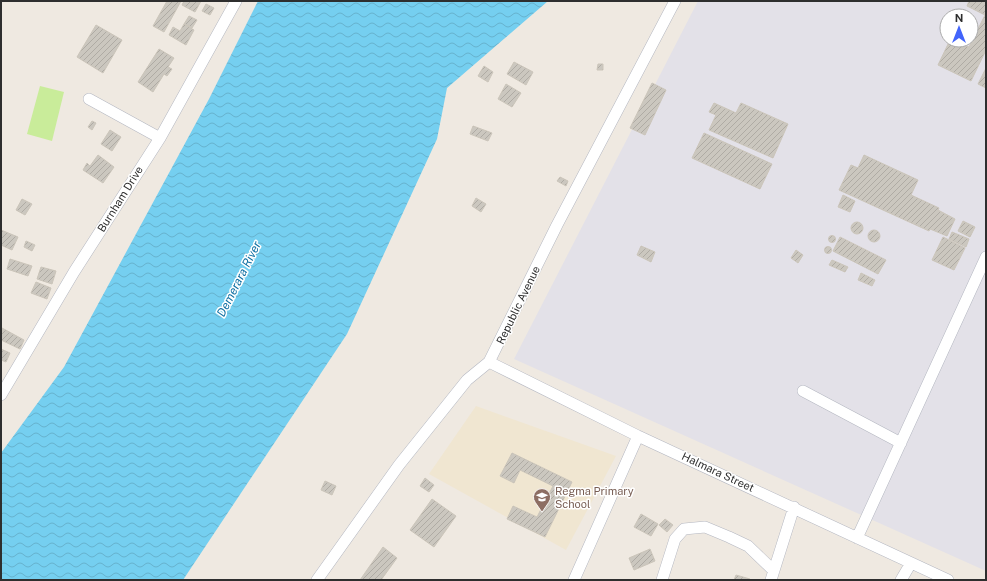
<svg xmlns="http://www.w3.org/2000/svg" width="987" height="581" font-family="'Public Sans',sans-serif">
  <defs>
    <pattern id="water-waves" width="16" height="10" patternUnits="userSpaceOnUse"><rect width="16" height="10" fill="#75cff0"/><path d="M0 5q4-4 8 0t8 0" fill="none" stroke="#66b2ce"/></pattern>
    <pattern id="building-hatch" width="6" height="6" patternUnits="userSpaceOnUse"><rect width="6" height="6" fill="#cbc7bf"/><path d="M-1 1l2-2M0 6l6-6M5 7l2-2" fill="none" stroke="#afaba4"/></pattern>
  </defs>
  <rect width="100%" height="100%" fill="#efe9e1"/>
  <!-- industrial -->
  <path fill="#e3e1e8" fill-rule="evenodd" d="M 698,1 L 986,1 L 986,571 L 514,359 ZM 947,16 L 971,16 L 971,40 L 947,40 Z"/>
  <!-- education -->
  <path fill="#f0e6d1" d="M 476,406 L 616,456 L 566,550 L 429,474 Z"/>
  <!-- pitch -->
  <path fill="#c9ec9a" d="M 40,86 L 64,92 L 52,141 L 27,134 Z"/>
  <!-- water -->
  <path fill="url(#water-waves)" d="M 258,1 L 548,1 L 447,88 L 437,139 L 347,334 L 183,580 L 1,580 L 1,453 L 64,367 L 209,99 Z"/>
  <!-- building -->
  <path fill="url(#building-hatch)" stroke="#cbc5ba" d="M 167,1 L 181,1 L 164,32 L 153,26 Z
    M 184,1 L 201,1 L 195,12 L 182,5 Z
    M 969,1 L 986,1 L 986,50 L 971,81 L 938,65 L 950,40 L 954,40 L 969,47 L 985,15 L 967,6 Z
    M 206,4 L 214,8 L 210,15 L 202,11 Z
    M 189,16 L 197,20 L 192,28 L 184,24 Z
    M 184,24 L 194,30 L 186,45 L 169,35 L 173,27 L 180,31 Z
    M 96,25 L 122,40 L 103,73 L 77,57 Z
    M 159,49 L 174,58 L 168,67 L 172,69 L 167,76 L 164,74 L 153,92 L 138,82 Z
    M 514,62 L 533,72 L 526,85 L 507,74 Z
    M 598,64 L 603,64 L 603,70 L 597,70 Z
    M 484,66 L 493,72 L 488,82 L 478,76 Z
    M 986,68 L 986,88 L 978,84 Z
    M 652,83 L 666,90 L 645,135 L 630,128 Z
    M 506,84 L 521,93 L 512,107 L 498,99 Z
    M 714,103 L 736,113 L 741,103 L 788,124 L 773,158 L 709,130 L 716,115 L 709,112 Z
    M 92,121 L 96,123 L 92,130 L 88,127 Z
    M 473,126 L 492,133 L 488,141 L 470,134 Z
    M 110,130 L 121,137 L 112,151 L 101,144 Z
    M 704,133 L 772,164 L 760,189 L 692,158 Z
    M 98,155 L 114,167 L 103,183 L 83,170 L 87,163 L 90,166 Z
    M 864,155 L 918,180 L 911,195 L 939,208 L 938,210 L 955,219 L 947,236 L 930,229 L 929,231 L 839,190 L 851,165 L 858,168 Z
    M 560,177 L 568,181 L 566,186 L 557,181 Z
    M 843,195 L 855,201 L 850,212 L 838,207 Z
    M 476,198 L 486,204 L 481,212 L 472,206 Z
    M 22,199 L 32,204 L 25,215 L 16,210 Z
    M 963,221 L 975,227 L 970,237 L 958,231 Z
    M851 228a6 6 0 1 1 12 0a6 6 0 1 1-12 0Z
    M868 236a6 6 0 1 1 12 0a6 6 0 1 1-12 0Z
    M 1,230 L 18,237 L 12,250 L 1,245 Z
    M 952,232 L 969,239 L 966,247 L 949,239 Z
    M828.5 239a3.5 3.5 0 1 1 7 0a3.5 3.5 0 1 1-7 0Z
    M 840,237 L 886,260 L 878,274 L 833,251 Z
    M 943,237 L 965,248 L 954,270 L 932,260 Z
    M 26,241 L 35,245 L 32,251 L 24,247 Z
    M 641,246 L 655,252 L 651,262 L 637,255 Z
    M824.5 250a3.5 3.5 0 1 1 7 0a3.5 3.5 0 1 1-7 0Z
    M 796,250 L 803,255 L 798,263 L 791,258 Z
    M 10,259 L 32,266 L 28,276 L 7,269 Z
    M 832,260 L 848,267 L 845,272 L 829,265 Z
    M 41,267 L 56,271 L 52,284 L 37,279 Z
    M 861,273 L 875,280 L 872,286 L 858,280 Z
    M 36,282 L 51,288 L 47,299 L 31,293 Z
    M 2,328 L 24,340 L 20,349 L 1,340 Z
    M 1,349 L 10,353 L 6,362 L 1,360 Z
    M 512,453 L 572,482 L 545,537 L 507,519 L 513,506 L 537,517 L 553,486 L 520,470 L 514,483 L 500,476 Z
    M 425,478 L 434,485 L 429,492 L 420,486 Z
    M 325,481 L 336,486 L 332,495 L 321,490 Z
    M 432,499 L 456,516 L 434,547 L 410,530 Z
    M 641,514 L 658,524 L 651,536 L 634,527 Z
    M 665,519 L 673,525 L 667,532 L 659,525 Z
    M 383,547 L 397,558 L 381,580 L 360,580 Z
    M 650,549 L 655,561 L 634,570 L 629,558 Z
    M 736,575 L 750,579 L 750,580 L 734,580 Z"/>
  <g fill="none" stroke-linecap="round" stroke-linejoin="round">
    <!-- minor casing -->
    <g stroke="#b4b7c1" stroke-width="12">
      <path id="minor" d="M 89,99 L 160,138
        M 489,362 L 638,436 L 948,580
        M 803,391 L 901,443
        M 1,395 L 74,272 L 160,138 L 236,1
        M 857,538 L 986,257
        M 317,580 L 399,465 L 467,380 L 489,362 L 557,225 L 675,1
        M 574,580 L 638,436
        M 662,580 L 675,539 L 684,529 L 705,527 L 729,537 L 748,546 L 774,571
        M 771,580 L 794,507
        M 901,580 L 911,563"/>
    </g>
    <!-- minor -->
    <use href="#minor" stroke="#fff" stroke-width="11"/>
  </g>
  <!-- icons -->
  <defs>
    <g id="school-pin" transform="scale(0.9)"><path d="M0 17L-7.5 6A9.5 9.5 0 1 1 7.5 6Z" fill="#8d6e63" stroke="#fff"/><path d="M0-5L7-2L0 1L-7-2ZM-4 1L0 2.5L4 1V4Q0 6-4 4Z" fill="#fff"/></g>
  </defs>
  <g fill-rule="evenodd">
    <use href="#school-pin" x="542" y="497"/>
  </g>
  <g text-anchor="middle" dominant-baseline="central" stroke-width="3" stroke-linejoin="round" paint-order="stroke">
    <!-- street labels -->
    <g font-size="11" fill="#2e2e2e" stroke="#fff">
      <text transform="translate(120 199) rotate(-58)">Burnham Drive</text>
      <text transform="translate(518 305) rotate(-64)">Republic Avenue</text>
      <text transform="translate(718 472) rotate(25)">Halmara Street</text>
    </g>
    <!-- education labels -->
    <g font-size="11" fill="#785e54" stroke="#fff" text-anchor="start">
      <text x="555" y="491">Regma Primary<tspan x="555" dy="13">School</tspan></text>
    </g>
    <!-- water labels -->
    <g font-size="12" font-style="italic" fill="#0d6fa3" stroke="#fff">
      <text transform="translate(239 279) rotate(-63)">Demerara River</text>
    </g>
  </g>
  <!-- border -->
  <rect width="987" height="581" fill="none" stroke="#2e2e2e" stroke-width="4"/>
  <!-- north arrow -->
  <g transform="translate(959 28)"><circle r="19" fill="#ffffff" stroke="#ababab"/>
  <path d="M0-3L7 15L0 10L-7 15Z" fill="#4264fb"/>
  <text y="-6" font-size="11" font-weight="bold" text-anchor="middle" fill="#2e2e2e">N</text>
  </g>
</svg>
